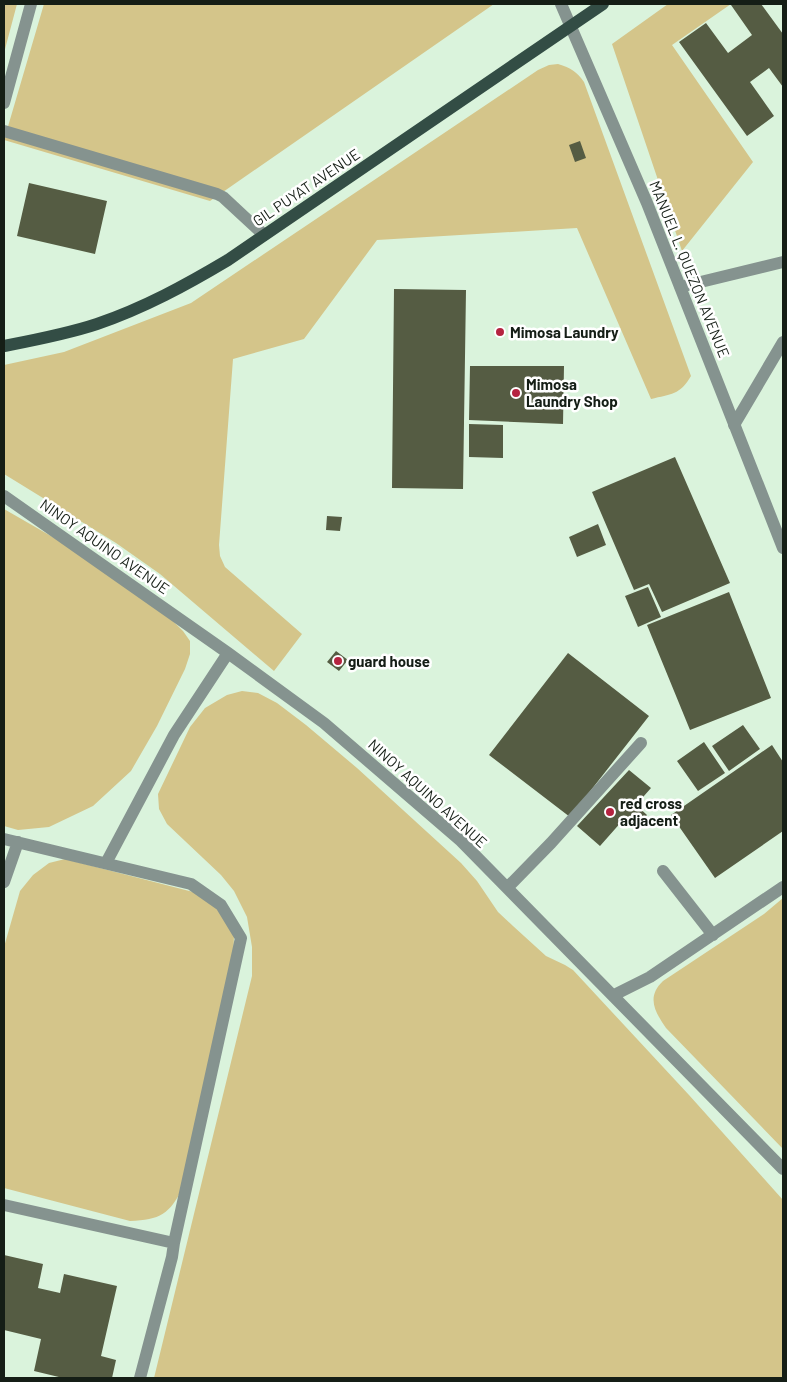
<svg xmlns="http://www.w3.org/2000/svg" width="787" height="1382" font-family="Barlow,sans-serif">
  <rect width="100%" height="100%" fill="#daf3dc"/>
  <!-- green -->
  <path fill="#d4c58a" d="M 4,4 L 17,4 L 4,53 Z
    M 44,4 L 494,4 L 210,201 L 4,140 Z
    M 668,4 L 731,4 L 672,45 L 753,162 L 682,251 L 612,44 Z
    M 558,64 C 571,68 577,72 584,82 L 691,376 C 680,395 671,394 651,399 L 577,228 L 377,240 L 304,339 L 233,359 L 219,545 L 220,556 L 225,567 L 302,634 L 274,671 L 160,574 L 116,543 L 4,474 L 4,365 L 64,352 L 191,303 L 538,70 L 549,65 Z
    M 4,509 L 84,555 L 168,616 L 183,631 L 190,641 L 190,654 L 185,669 L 157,726 L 131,771 L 93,806 L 49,827 L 18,830 L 4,826 Z
    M 242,691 L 258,693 L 277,703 L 306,725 L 357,768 L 461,863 L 477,881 L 498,912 L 513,926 L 546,956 L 565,965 L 573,970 L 689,1095 L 783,1200 L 783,1378 L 154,1378 L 252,976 L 252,947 L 247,917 L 234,891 L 221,875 L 167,824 L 159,809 L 158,794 L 190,727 L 205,708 L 227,695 Z
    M 65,859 L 197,893 L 215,904 L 234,935 L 233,966 L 183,1187 C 170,1214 160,1220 130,1221 L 4,1188 L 4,947 L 20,891 L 33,875 L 49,863 Z
    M 783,898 L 783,1149 L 666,1028 C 655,1012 646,997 663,981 L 764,914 Z"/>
  <!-- building -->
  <path fill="#555c43" d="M 733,4 L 761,4 L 783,34 L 783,87 L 769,68 L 750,82 L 774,116 L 747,136 L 679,42 L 706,23 L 728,53 L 752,35 L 731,5 Z
    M 580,141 L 586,158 L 575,162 L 569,145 Z
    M 29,183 L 107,201 L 95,254 L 17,236 Z
    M 394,289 L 466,290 L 463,489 L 392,488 Z
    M 470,366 L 564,366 L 563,424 L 469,420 Z
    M 469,424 L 503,425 L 503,458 L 469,457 Z
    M 675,457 L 730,583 L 662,612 L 649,584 L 634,590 L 592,492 Z
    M 327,516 L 342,517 L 340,531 L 326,530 Z
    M 598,524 L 606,545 L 577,557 L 569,537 Z
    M 648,587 L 661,617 L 638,627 L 625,596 Z
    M 729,592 L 771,698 L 690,730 L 647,625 Z
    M 336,651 L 348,660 L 339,671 L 327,662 Z
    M 568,653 L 649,716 L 570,817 L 489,755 Z
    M 743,725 L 760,749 L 729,771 L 712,746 Z
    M 704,742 L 725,773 L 698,791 L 677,761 Z
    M 772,745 L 783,762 L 783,831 L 715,878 L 671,815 Z
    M 629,770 L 651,788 L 636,805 L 647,815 L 634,829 L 623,820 L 600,846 L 577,826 Z
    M 4,1255 L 43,1264 L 38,1288 L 60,1293 L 64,1274 L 117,1286 L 101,1356 L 116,1360 L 112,1378 L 63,1378 L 34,1371 L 41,1339 L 4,1330 Z"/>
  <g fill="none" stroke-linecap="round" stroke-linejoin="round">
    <!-- minor -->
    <path stroke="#85938f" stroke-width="12" d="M 561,4 L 647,203 L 783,548
      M 4,103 L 31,4
      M 4,131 L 217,194 L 223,197 L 264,235
      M 680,287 L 783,262
      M 734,425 L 783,342
      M 4,496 L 228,653 L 324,723 L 461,841 L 783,1169
      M 4,839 L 191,884 L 221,905 L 241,938 L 174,1243
      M 106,863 L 174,735 L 228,653
      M 663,871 L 713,935
      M 4,882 L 18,842
      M 507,888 L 551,843 L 641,743
      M 614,995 L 650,977 L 783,887
      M 4,1205 L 174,1243 L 172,1257 L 140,1378"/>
    <!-- major -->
    <path stroke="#334d45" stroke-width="12" d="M 4,346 C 35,340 67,334 97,324 C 144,308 186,285 228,260 L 603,4"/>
  </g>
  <!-- markers -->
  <g fill="#b52340" stroke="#fff" stroke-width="2">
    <circle cx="500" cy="332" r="5"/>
    <circle cx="516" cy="393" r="5"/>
    <circle cx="338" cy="661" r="5"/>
    <circle cx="610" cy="812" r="5"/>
  </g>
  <g text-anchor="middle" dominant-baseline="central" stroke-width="5" stroke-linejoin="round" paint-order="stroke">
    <!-- street labels -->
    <g font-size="15" fill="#151e16" stroke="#fff">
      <text transform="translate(306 187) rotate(-34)">GIL PUYAT AVENUE</text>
      <text transform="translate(690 269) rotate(68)">MANUEL L. QUEZON AVENUE</text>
      <text transform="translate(105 546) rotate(35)">NINOY AQUINO AVENUE</text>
      <text transform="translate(428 793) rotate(42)">NINOY AQUINO AVENUE</text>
    </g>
    <!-- poi labels -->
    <g font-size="15" font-weight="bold" fill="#151e16" stroke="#fff" text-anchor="start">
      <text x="510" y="332">Mimosa Laundry</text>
      <text x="526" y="384">Mimosa<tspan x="526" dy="17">Laundry Shop</tspan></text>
      <text x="348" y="661">guard house</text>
      <text x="620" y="803">red cross<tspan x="620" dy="17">adjacent</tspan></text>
    </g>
  </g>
  <!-- border -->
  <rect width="787" height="1382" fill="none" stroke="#151e16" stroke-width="10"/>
</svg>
